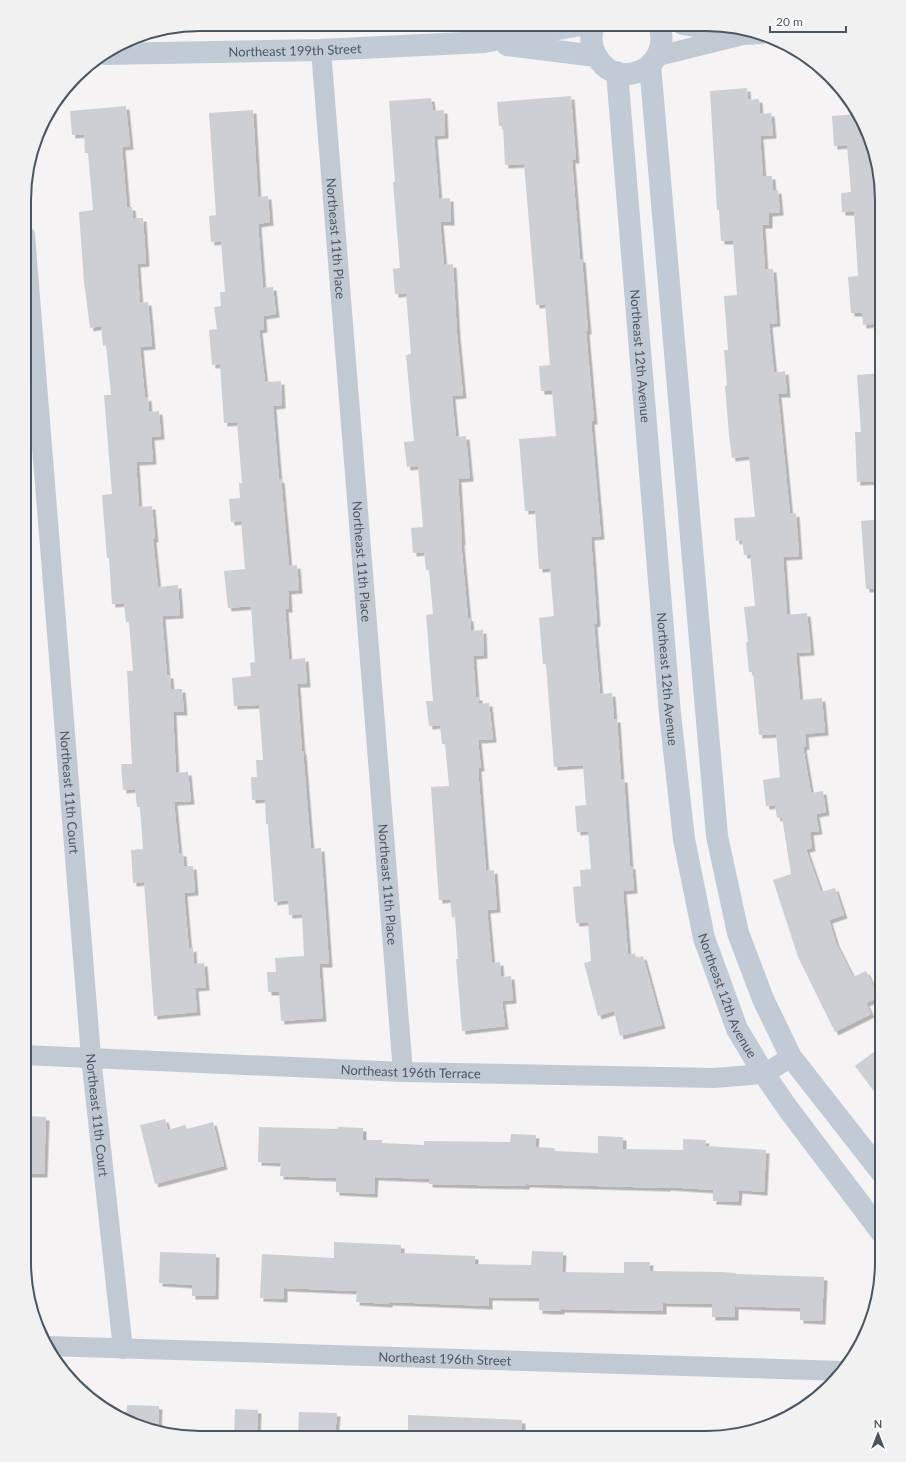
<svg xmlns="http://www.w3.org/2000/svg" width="906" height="1462" font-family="Lato,sans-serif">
  <defs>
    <filter id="shadow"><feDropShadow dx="3.5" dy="3.5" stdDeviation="0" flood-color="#0004"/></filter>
  </defs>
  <rect width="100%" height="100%" fill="#f5f3f3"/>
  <!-- building -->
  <path fill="#cdcfd5" filter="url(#shadow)" d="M 747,88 L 748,100 L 759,99 L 760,114 L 771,113 L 773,135 L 760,136 L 763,176 L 772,176 L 773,191 L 778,190 L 780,212 L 769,213 L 769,225 L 762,225 L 765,269 L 773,269 L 777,323 L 769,324 L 774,373 L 785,371 L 787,394 L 778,394 L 790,514 L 796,513 L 799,556 L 783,557 L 787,615 L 807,613 L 811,652 L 796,653 L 800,700 L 822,698 L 825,732 L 805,734 L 806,746 L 803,747 L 811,793 L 823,791 L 826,812 L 816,814 L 819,831 L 810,832 L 812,848 L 806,849 L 821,892 L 835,888 L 844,915 L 829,920 L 836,943 L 853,977 L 866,971 L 879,997 L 866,1003 L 871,1014 L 835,1032 L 798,957 L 773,880 L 791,874 L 782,817 L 777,818 L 775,805 L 766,806 L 763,780 L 780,777 L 776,734 L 759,735 L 753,672 L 749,672 L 746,642 L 748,642 L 744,607 L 755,606 L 750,554 L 744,555 L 742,540 L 736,541 L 734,518 L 755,517 L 749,456 L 732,458 L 729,435 L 725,386 L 727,385 L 724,350 L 728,350 L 724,296 L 737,295 L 733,241 L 721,241 L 719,210 L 717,210 L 710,91 Z
    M 571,96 L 576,160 L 572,160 L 580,259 L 582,259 L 588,331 L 586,331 L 594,421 L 591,421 L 601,536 L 591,537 L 597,623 L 594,624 L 600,694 L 612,693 L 614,719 L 617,719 L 621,779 L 624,779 L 630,866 L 632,866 L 634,890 L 623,891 L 628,955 L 635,953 L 636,958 L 643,956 L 662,1025 L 620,1036 L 614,1011 L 598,1016 L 584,963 L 591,961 L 588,922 L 576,923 L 573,887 L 581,886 L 580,870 L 591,869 L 588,831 L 577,832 L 575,806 L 586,805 L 583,765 L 554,767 L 546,664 L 543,664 L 539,618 L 554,616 L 550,568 L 539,569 L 535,510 L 525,511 L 519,439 L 556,436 L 552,391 L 541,391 L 539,366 L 550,365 L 545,304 L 536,305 L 524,164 L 505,165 L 503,126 L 499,126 L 497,102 Z
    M 431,98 L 433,111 L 444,110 L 445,135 L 434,136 L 439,199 L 450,198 L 451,222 L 440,222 L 444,265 L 453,264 L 457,334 L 463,395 L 452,396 L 456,437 L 466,436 L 470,478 L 458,479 L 462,542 L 461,542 L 468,618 L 470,618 L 471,631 L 483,630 L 484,655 L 473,656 L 476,697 L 479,697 L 479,704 L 489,703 L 493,739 L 478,740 L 481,768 L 478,768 L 486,871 L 494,870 L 497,909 L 487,910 L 492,963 L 500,962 L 501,977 L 511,976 L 513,1000 L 502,1001 L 505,1026 L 462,1031 L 456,959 L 458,959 L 455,917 L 452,918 L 450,899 L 439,900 L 438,887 L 431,787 L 449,786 L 445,744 L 442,744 L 440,725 L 429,726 L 426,701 L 433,701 L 426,615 L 433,614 L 429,570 L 426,570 L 424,552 L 413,553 L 411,528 L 423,527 L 418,466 L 407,467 L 404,442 L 414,441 L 406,355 L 411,354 L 406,293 L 395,294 L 393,269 L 400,268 L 393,182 L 395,182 L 389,101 Z
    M 126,106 L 130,146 L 122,147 L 127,207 L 132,207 L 133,218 L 143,218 L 146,263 L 137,264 L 140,303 L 148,302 L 152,346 L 140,347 L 145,398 L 148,397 L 149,412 L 159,411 L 161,436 L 151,437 L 153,461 L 136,462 L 139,507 L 152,506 L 155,539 L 153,539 L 158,587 L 178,585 L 180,615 L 162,616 L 167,675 L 170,675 L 171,689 L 182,689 L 184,712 L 173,712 L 176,773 L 188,772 L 191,801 L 174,802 L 179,853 L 183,853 L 184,866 L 193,866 L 195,892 L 184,893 L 189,949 L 193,948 L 194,964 L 204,963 L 206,987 L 195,988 L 197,1012 L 154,1016 L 144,882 L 133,883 L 131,850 L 143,849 L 140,807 L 137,807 L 135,789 L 123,790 L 121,764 L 132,764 L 127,671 L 133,671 L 129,622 L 126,622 L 124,603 L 112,604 L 109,558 L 107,558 L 102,495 L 112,494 L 104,395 L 111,395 L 106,345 L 103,346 L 101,326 L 90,328 L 84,282 L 79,212 L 93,210 L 88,153 L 85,153 L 84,134 L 72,135 L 70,111 Z
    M 253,110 L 258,197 L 268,196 L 270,222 L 258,224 L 263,288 L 273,287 L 276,314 L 263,316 L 264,329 L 259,330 L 265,382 L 281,381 L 282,405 L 273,406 L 279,480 L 281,479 L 289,566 L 297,565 L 299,590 L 288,591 L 289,609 L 285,609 L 289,660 L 305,658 L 307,684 L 297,684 L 302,751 L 303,751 L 311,849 L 321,848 L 329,964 L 319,964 L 323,1018 L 281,1021 L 279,992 L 268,992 L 267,972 L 276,972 L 275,958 L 304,956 L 302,914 L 289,915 L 288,900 L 274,902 L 268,824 L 266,824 L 265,799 L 252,800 L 251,777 L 257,777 L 256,760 L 263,760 L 259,705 L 234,706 L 232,678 L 251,676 L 250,663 L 255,662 L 251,606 L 228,608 L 224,571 L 245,569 L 241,521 L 231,522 L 229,499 L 240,498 L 239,483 L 242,483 L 237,422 L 224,423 L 220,364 L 212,365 L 209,330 L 217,329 L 214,307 L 221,306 L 220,292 L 225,292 L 221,241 L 211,242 L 209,216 L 216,215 L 209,113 Z
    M 858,114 L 869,133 L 882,200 L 882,323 L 863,325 L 862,313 L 851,313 L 848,277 L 858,276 L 854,212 L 842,212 L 841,193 L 851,192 L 847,145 L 834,146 L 832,116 Z
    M 882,373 L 882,481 L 857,482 L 855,432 L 861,432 L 857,375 Z
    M 882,519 L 882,589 L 866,589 L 861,521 Z
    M 882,1046 L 882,1102 L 855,1066 Z
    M 24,1116 L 46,1117 L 44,1174 L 24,1174 Z
    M 165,1119 L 168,1130 L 185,1125 L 187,1129 L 213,1122 L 224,1166 L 155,1184 L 140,1125 Z
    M 259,1127 L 338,1129 L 338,1127 L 363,1128 L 363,1140 L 382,1140 L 382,1143 L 424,1145 L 424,1141 L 510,1142 L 511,1134 L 536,1135 L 535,1147 L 555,1148 L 554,1151 L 598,1153 L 598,1136 L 623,1137 L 623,1149 L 683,1150 L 683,1139 L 706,1140 L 705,1146 L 766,1150 L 764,1192 L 739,1190 L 738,1202 L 713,1201 L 713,1190 L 667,1187 L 667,1188 L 526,1184 L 526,1186 L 429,1184 L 429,1179 L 375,1177 L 374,1194 L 336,1192 L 336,1178 L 280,1176 L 281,1163 L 258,1162 Z
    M 334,1242 L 401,1245 L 401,1253 L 475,1256 L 475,1264 L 531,1265 L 532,1251 L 563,1252 L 562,1272 L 624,1273 L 624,1262 L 650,1262 L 649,1271 L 721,1272 L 736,1273 L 736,1274 L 824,1277 L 822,1321 L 800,1320 L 800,1308 L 735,1306 L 735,1317 L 712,1317 L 712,1304 L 663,1303 L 663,1311 L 561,1309 L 561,1311 L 550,1311 L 539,1310 L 539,1298 L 489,1297 L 489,1306 L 389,1302 L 389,1304 L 356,1302 L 357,1291 L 284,1288 L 284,1299 L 260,1298 L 262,1254 L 334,1258 Z
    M 160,1252 L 216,1254 L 215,1296 L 192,1296 L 192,1285 L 159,1283 Z
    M 127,1405 L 159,1406 L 158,1432 L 133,1425 L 126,1421 Z
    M 235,1409 L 258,1410 L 257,1437 L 234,1437 Z
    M 299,1412 L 337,1413 L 335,1437 L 298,1437 Z
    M 408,1415 L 522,1420 L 522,1437 L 408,1437 Z"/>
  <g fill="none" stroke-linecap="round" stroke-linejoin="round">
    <!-- street -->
    <g stroke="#c1cad2" stroke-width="20">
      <path d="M 682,25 L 743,35 L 762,34"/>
      <path id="s1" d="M 321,50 L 403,1072"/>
      <path d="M 658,56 L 743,35"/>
      <path id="s2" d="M 25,235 L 91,1057 L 123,1349"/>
      <path id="s3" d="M 24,1055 L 403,1072 L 714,1078 L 764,1074 L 791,1057"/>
      <path id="s4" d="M 47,1346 L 844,1371"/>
    </g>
    <!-- secondary -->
    <g stroke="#c1cbd6" stroke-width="22">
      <path d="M 594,25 C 590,35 591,46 596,55 C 616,94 674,68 659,25"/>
      <path d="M 507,45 L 596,56"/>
      <path id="s5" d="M 105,54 L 321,50 L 484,42 L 581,25"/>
      <path d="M 650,65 L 717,836 L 738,933 L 763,999 L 791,1057 L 882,1173"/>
      <path id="s6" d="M 617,72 L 670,714 L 684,839 L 704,938 L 737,1029 L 764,1074 L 789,1110 L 882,1233"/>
    </g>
  </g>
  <g text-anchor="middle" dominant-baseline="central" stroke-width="3" stroke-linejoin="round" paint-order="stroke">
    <!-- street labels -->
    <g font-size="13" fill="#4a5661" stroke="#fff">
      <text stroke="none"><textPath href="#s5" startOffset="190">Northeast 199th Street</textPath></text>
      <text stroke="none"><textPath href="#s1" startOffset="189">Northeast 11th Place</textPath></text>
      <text stroke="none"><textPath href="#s6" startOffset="285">Northeast 12th Avenue</textPath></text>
      <text stroke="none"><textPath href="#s1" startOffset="513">Northeast 11th Place</textPath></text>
      <text stroke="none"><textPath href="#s6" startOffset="609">Northeast 12th Avenue</textPath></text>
      <text stroke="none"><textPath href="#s2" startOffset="559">Northeast 11th Court</textPath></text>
      <text stroke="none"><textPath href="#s1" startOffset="837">Northeast 11th Place</textPath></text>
      <text stroke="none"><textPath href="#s6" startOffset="933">Northeast 12th Avenue</textPath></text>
      <text stroke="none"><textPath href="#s3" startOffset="387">Northeast 196th Terrace</textPath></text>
      <text stroke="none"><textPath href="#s2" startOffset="883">Northeast 11th Court</textPath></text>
      <text stroke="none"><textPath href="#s4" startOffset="398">Northeast 196th Street</textPath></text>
    </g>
  </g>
  <!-- crop -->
  <path d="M0 0H906V1462H0ZM200 31H706A169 169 0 0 1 875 200V1262A169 169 0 0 1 706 1431H200A169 169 0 0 1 31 1262V200A169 169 0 0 1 200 31Z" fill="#f1f1f2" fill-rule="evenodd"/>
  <path fill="none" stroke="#4a5661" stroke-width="2" d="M200 31H706A169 169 0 0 1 875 200V1262A169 169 0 0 1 706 1431H200A169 169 0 0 1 31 1262V200A169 169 0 0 1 200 31Z"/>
  <!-- north arrow -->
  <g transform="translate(878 1434)" stroke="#ffffff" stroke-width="3" paint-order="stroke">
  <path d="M0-3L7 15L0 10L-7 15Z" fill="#4a5661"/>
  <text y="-6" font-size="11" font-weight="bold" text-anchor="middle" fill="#4a5661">N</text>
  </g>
  <!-- scale -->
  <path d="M770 26v6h76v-6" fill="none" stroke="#4a5661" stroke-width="2"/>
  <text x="776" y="26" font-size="12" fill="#4a5661" stroke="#ffffff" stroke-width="3" paint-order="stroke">20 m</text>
</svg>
